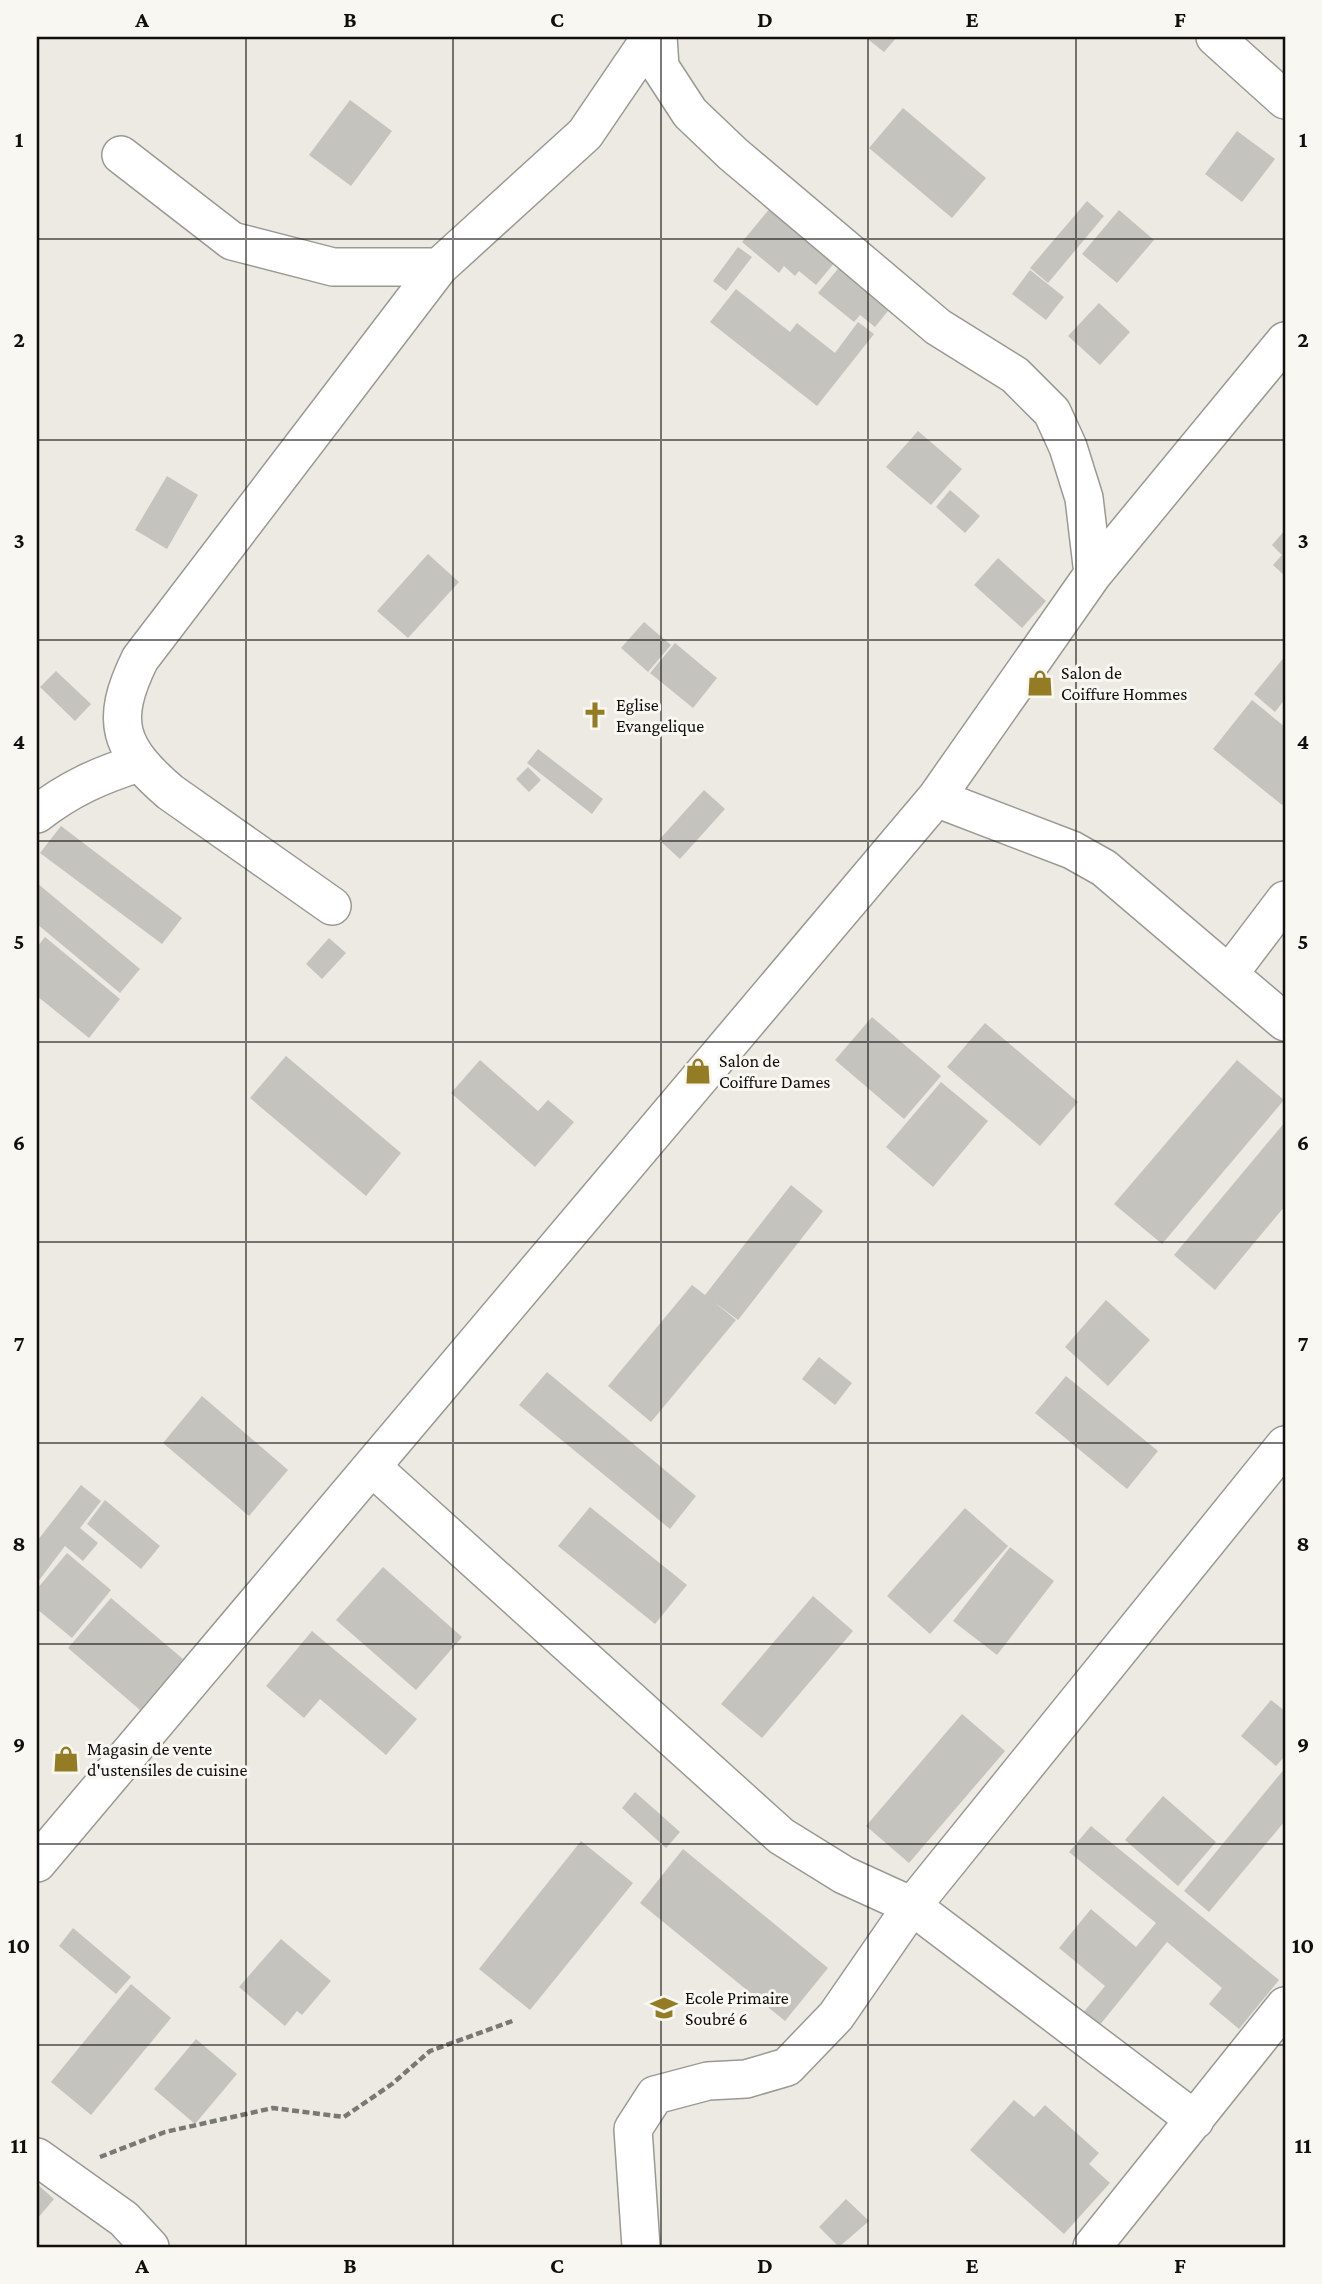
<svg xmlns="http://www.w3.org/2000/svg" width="1322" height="2284" font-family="'Crimson Pro',serif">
  <rect width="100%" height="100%" fill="#eceae3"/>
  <!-- building -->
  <path fill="#c5c3bd" d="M 865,37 L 897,37 L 884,52 Z
    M 350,100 L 392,131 L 351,186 L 309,155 Z
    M 903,108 L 986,178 L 952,218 L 869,148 Z
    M 1237,131 L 1275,159 L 1242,202 L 1205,174 Z
    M 1087,201 L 1104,216 L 1048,283 L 1030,268 Z
    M 771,207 L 835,262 L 816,285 L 799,271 L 795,276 L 784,266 L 779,273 L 742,242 Z
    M 1119,210 L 1154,240 L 1117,283 L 1082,254 Z
    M 738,247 L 752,257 L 726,291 L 713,281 Z
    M 841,265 L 892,306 L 875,327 L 860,315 L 854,322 L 818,293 Z
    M 1030,270 L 1064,297 L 1046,320 L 1012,294 Z
    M 736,289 L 790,332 L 797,323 L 835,353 L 858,322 L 874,334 L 817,406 L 710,322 Z
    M 1099,303 L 1130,332 L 1100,365 L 1068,336 Z
    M 918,431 L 962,469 L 931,505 L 886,467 Z
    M 167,476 L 198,495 L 167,549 L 135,530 Z
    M 950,490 L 980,516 L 965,533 L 936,507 Z
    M 1285,530 L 1285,576 L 1273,565 L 1282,555 L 1272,545 Z
    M 428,554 L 459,582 L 408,638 L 377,611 Z
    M 998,558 L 1046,601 L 1022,628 L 974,585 Z
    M 644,622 L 671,645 L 648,672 L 621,648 Z
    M 675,643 L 717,678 L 693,708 L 650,673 Z
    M 1285,656 L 1285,699 L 1275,712 L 1254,694 Z
    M 56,671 L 91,704 L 75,721 L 40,687 Z
    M 1252,700 L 1285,727 L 1285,801 L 1282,805 L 1213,749 Z
    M 538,749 L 603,799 L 592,814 L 527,763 Z
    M 528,767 L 541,780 L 529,792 L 516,779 Z
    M 704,790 L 725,809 L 680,859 L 659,840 Z
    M 61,826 L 182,918 L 162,944 L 40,853 Z
    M 37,883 L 140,969 L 120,993 L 37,924 Z
    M 45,937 L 120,999 L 89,1038 L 37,996 L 37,947 Z
    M 329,938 L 346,953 L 322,979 L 306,964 Z
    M 872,1017 L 941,1076 L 904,1119 L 835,1060 Z
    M 985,1023 L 1078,1102 L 1040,1146 L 947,1067 Z
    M 286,1056 L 401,1153 L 366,1196 L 250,1098 Z
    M 480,1060 L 538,1111 L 548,1100 L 574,1122 L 535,1167 L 451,1093 Z
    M 1237,1060 L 1284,1100 L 1162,1244 L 1114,1204 Z
    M 941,1082 L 988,1121 L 933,1187 L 886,1147 Z
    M 1285,1122 L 1285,1206 L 1215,1290 L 1174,1255 Z
    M 791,1185 L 823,1211 L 738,1320 L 714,1302 L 736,1320 L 651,1422 L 608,1386 L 692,1285 L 705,1295 Z
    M 1106,1300 L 1150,1340 L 1108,1386 L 1065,1347 Z
    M 819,1357 L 852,1383 L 835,1405 L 802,1379 Z
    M 547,1372 L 696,1496 L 670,1529 L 519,1405 Z
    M 1066,1376 L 1158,1451 L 1127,1489 L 1035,1413 Z
    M 202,1396 L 288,1470 L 249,1516 L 163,1443 Z
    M 81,1485 L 101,1501 L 80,1528 L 98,1543 L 83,1561 L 65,1546 L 37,1583 L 37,1541 Z
    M 105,1500 L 160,1546 L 141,1569 L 87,1524 Z
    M 590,1507 L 687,1585 L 655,1624 L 558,1546 Z
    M 965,1508 L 1008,1546 L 930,1634 L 887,1596 Z
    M 1010,1547 L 1054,1581 L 997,1655 L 953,1621 Z
    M 67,1553 L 111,1590 L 72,1638 L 37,1609 L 37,1589 Z
    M 383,1567 L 462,1637 L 416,1690 L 336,1620 Z
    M 813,1596 L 853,1631 L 762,1738 L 721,1704 Z
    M 111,1598 L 183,1659 L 140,1710 L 68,1648 Z
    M 312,1631 L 417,1719 L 386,1755 L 320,1699 L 304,1718 L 266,1686 Z
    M 1271,1700 L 1285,1711 L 1285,1756 L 1276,1766 L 1241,1736 Z
    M 962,1714 L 1005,1751 L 909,1863 L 866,1826 Z
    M 1285,1768 L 1285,1821 L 1209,1912 L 1184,1891 Z
    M 635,1792 L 680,1832 L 666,1848 L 622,1808 Z
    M 1163,1796 L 1216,1842 L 1178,1886 L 1125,1840 Z
    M 1091,1826 L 1279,1980 L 1239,2029 L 1209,2004 L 1222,1988 L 1167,1942 L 1099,2026 L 1083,2013 L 1105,1986 L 1059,1948 L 1091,1909 L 1136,1947 L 1156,1923 L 1069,1852 Z
    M 581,1841 L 633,1883 L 530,2010 L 479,1969 Z
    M 683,1849 L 828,1968 L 785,2021 L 640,1903 Z
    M 73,1928 L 131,1977 L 116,1994 L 59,1946 Z
    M 281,1939 L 331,1981 L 302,2015 L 297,2011 L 285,2026 L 239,1987 Z
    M 131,1984 L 171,2018 L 91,2115 L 51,2082 Z
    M 196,2039 L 237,2074 L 195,2124 L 154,2089 Z
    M 1014,2100 L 1034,2117 L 1045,2105 L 1099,2153 L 1089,2164 L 1110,2183 L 1064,2234 L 970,2150 Z
    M 37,2184 L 54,2199 L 37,2219 Z
    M 846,2199 L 869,2221 L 839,2247 L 819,2227 Z"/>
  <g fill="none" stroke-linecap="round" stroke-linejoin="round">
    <!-- minor casing -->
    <g stroke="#9a9993" stroke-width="40">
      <path id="minor" d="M 658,37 L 660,67 L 690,113 L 733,154 L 938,327 L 1015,375 L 1052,412 L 1068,447 L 1084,498 L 1093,574
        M 1215,37 L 1285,100
        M 121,155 L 232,241 L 333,267 L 439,267
        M 936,798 L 1072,850 L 1104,868 L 1285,1022
        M 37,814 C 69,789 100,775 139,763
        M 332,906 L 170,792 C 119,748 109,722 140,659 L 439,267 L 585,134 L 651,37
        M 1229,974 L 1285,900
        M 373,1468 L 781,1836 L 844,1875 L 912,1906 L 1195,2120
        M 37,1863 L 936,798 L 1093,574 L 1285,341
        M 37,2157 L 124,2219 L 150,2247
        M 641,2247 L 633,2129 L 655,2095 L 708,2081 L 746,2079 L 787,2067 L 836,2016 L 912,1906 L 1285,1445
        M 1092,2247 L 1285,2006"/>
    </g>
    <!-- path -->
    <path stroke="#7a7874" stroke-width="4.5" stroke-dasharray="7 3.5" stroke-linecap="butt" d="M 100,2157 L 165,2132 L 273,2108 L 344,2117 L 392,2084 L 430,2051 L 515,2020"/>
    <!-- minor -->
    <use href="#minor" stroke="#fff" stroke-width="37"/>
  </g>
  <!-- grid -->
  <path fill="none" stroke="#100f0d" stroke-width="2" stroke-opacity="0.55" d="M 246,37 L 246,2247M 453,37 L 453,2247M 661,37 L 661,2247M 868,37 L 868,2247M 1076,37 L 1076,2247M 37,239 L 1285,239M 37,440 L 1285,440M 37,640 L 1285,640M 37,841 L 1285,841M 37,1042 L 1285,1042M 37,1242 L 1285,1242M 37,1443 L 1285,1443M 37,1644 L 1285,1644M 37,1844 L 1285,1844M 37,2045 L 1285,2045"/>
  <!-- icons -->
  <defs>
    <g id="shop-bare" transform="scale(2.1)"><path d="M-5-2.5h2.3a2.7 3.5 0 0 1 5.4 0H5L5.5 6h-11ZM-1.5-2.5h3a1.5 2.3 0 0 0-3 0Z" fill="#937c23" stroke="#f9f7f1" stroke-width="2.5" paint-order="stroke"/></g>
    <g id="church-bare" transform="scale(2.1)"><path d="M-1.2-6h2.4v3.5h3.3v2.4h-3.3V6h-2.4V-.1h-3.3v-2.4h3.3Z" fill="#937c23" stroke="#f9f7f1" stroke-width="2.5" paint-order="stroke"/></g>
    <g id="school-bare" transform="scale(2.1)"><path d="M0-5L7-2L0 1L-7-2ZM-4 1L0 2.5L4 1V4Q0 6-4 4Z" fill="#937c23" stroke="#f9f7f1" stroke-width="2.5" paint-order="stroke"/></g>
  </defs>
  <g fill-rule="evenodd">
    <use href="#shop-bare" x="1040" y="683"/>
    <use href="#church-bare" x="595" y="715"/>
    <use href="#shop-bare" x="698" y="1071"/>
    <use href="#shop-bare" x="66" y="1759"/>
    <use href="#school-bare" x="664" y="2008"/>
  </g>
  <g text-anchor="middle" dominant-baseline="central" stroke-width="6" stroke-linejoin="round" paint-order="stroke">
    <!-- poi labels -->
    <g font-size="18" fill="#100f0d" stroke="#f9f7f1" text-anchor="start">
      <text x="1061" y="673">Salon de<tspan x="1061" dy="21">Coiffure Hommes</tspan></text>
      <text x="616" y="705">Eglise<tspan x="616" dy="21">Evangelique</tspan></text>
      <text x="719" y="1061">Salon de<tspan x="719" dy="21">Coiffure Dames</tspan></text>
      <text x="87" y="1749">Magasin de vente<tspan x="87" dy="21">d'ustensiles de cuisine</tspan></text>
      <text x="685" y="1998">Ecole Primaire<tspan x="685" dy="21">Soubré 6</tspan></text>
    </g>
  </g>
  <!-- border -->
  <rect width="1322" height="2284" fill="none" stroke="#f9f7f1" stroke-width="77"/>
  <rect x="38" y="38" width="1246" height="2208" fill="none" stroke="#100f0d" stroke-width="2.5"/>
  <g font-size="23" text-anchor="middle" font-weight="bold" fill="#100f0d">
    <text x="142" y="27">A</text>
    <text x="350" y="27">B</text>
    <text x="557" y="27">C</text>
    <text x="765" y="27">D</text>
    <text x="972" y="27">E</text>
    <text x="1180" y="27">F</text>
    <text x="19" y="147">1</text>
    <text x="1303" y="147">1</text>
    <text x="19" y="347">2</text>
    <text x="1303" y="347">2</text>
    <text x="19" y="548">3</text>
    <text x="1303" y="548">3</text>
    <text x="19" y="749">4</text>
    <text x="1303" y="749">4</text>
    <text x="19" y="949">5</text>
    <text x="1303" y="949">5</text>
    <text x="19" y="1150">6</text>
    <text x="1303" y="1150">6</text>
    <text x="19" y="1351">7</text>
    <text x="1303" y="1351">7</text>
    <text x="19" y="1551">8</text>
    <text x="1303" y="1551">8</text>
    <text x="19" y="1752">9</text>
    <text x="1303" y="1752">9</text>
    <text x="19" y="1953">10</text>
    <text x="1303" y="1953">10</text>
    <text x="19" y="2153">11</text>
    <text x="1303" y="2153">11</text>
    <text x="142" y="2273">A</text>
    <text x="350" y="2273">B</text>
    <text x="557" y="2273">C</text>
    <text x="765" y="2273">D</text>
    <text x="972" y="2273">E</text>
    <text x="1180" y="2273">F</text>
  </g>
</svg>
